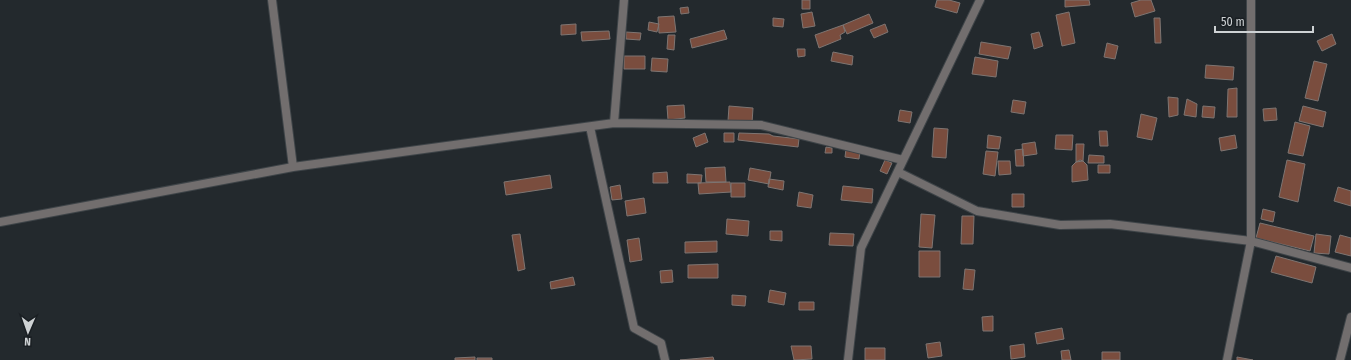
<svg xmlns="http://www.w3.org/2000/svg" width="1351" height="360" font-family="'Fira Sans Condensed',sans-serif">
  <rect width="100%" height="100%" fill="#23292d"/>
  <!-- building -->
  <path fill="#7a4d3e" stroke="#7e7572" d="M 802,0 L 810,0 L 810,9 L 802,9 Z
    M 937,0 L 949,0 L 960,3 L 957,13 L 935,7 Z
    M 1065,0 L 1089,0 L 1090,5 L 1065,7 Z
    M 1141,0 L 1151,0 L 1155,11 L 1135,17 L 1131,3 Z
    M 688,7 L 689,13 L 681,14 L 680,8 Z
    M 812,12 L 815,26 L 803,28 L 801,14 Z
    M 1069,12 L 1075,43 L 1062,46 L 1056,15 Z
    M 869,14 L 873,23 L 847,34 L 843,25 Z
    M 674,16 L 676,32 L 659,33 L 658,17 Z
    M 773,18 L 784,19 L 783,27 L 773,26 Z
    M 1154,18 L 1160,18 L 1161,43 L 1155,43 Z
    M 649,22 L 659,24 L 657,32 L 648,30 Z
    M 576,24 L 576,34 L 561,35 L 561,25 Z
    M 885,24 L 888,32 L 874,38 L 870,30 Z
    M 843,25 L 845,32 L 840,35 L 841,39 L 819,48 L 815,35 Z
    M 724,30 L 727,39 L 692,48 L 690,39 Z
    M 609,31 L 610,39 L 582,41 L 581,32 Z
    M 626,32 L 641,33 L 640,40 L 626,39 Z
    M 1039,32 L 1043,46 L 1034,49 L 1031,34 Z
    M 1332,34 L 1336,44 L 1322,51 L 1317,41 Z
    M 668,35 L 675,35 L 674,50 L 667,49 Z
    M 981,42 L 1011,47 L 1008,59 L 979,54 Z
    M 1107,43 L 1118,46 L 1115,59 L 1104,57 Z
    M 797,49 L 805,49 L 805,56 L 798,57 Z
    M 833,52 L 853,56 L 852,65 L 831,61 Z
    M 624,56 L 645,56 L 645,69 L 624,69 Z
    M 975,57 L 998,61 L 996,77 L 972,74 Z
    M 652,58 L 668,59 L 667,72 L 651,71 Z
    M 1314,61 L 1327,64 L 1318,101 L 1305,98 Z
    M 1206,65 L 1234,67 L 1233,80 L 1205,78 Z
    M 1237,88 L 1237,117 L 1227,117 L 1228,89 Z
    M 1168,97 L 1178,98 L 1178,115 L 1169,117 Z
    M 1187,99 L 1197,104 L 1196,117 L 1184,115 Z
    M 1013,100 L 1026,102 L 1024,114 L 1011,112 Z
    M 684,105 L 685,118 L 668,120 L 667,106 Z
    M 729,106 L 753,108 L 752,123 L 728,121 Z
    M 1203,106 L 1215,107 L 1214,118 L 1202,117 Z
    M 1303,106 L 1326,112 L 1323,127 L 1299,121 Z
    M 1276,108 L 1277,120 L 1264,121 L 1263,109 Z
    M 900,110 L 912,112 L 910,123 L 898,121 Z
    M 1141,114 L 1157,118 L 1152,140 L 1137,137 Z
    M 1295,122 L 1310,126 L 1303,156 L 1288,153 Z
    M 934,128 L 948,129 L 946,158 L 932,157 Z
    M 1099,131 L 1107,131 L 1108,146 L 1100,146 Z
    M 705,133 L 708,142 L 696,147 L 693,138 Z
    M 724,133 L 734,133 L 734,142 L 724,142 Z
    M 739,133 L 769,134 L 773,136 L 799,139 L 798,147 L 738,140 Z
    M 988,135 L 1001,137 L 999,149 L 987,148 Z
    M 1056,135 L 1073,135 L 1072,150 L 1055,149 Z
    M 1235,135 L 1237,148 L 1221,151 L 1219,138 Z
    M 1035,142 L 1037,154 L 1023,156 L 1022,144 Z
    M 1076,144 L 1084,144 L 1083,161 L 1080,160 L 1076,162 Z
    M 826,147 L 832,148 L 832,153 L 825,153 Z
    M 846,149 L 860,151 L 859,159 L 845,157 Z
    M 1023,149 L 1024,166 L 1016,166 L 1015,150 Z
    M 986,151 L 998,152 L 995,176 L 983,174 Z
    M 1089,155 L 1104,156 L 1104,163 L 1088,163 Z
    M 885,160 L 892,163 L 887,174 L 880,171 Z
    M 1287,160 L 1305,164 L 1298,202 L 1279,197 Z
    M 998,161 L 1010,161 L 1011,174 L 999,175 Z
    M 1083,161 L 1087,165 L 1088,180 L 1072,182 L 1072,166 L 1076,162 Z
    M 1098,165 L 1110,165 L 1110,173 L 1098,173 Z
    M 725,167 L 726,182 L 706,182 L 705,168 Z
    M 750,168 L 771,172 L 769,184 L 748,180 Z
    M 667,172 L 668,183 L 653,183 L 653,173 Z
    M 687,174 L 702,175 L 701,183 L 687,183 Z
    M 550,175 L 552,188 L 506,195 L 504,182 Z
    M 769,179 L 784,181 L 783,190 L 768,187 Z
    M 730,182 L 731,192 L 699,194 L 698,183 Z
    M 731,183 L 745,183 L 745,197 L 731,197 Z
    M 620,185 L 622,199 L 612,200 L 610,187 Z
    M 843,186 L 873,189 L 872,203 L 841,200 Z
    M 1338,187 L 1351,191 L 1351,206 L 1334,201 Z
    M 799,192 L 813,195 L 811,208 L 797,206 Z
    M 1012,194 L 1024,194 L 1024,207 L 1012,207 Z
    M 644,198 L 646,213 L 627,216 L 625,201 Z
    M 1263,209 L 1275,212 L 1273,222 L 1261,219 Z
    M 921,214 L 935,215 L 932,248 L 919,247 Z
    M 962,216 L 974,216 L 973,244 L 961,244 Z
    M 727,219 L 749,221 L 748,236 L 726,234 Z
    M 1260,223 L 1314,236 L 1310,251 L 1256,238 Z
    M 770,231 L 782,231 L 782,241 L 770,240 Z
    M 830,233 L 854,234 L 853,246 L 829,245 Z
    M 520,234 L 525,269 L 518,271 L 512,235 Z
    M 1316,234 L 1331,236 L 1329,254 L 1314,253 Z
    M 1340,235 L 1351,238 L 1351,256 L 1335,252 Z
    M 639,238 L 642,260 L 630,262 L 627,240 Z
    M 717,241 L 717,252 L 685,253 L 685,242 Z
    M 919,251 L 940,251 L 940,277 L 919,277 Z
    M 1276,256 L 1316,267 L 1312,283 L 1271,272 Z
    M 718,264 L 718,278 L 688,278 L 688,265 Z
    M 965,269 L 975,270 L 973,290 L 963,289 Z
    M 672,270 L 673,282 L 661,283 L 660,271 Z
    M 573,277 L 575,285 L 551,289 L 550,282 Z
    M 770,290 L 786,293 L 784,305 L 768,302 Z
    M 732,295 L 746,296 L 745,306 L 732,305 Z
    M 799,302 L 814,302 L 814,310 L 799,310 Z
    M 993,316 L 993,331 L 983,331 L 982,317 Z
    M 1062,328 L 1064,339 L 1037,344 L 1035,333 Z
    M 940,342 L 942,356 L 928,358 L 926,344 Z
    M 1024,344 L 1025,357 L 1011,359 L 1010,346 Z
    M 791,346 L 811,346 L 812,359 L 794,360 Z
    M 865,348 L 885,348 L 885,360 L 865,360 Z
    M 1069,350 L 1071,360 L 1062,360 L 1061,351 Z
    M 1102,352 L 1120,352 L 1120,360 L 1102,360 Z
    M 475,357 L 475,360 L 455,360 L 455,358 Z
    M 713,357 L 714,360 L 680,360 Z
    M 1237,357 L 1253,360 L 1237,360 Z
    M 477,358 L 492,358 L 492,360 L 477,360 Z"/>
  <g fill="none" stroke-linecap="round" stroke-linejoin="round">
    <!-- minor casing -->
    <g stroke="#3e4448" stroke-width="10">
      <path id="minor" d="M 272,0 L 293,167
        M 614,123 L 624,0
        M 590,127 L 634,328 L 661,343 L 665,360
        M 898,172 L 977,211 L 1060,225 L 1110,224 L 1251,241 L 1351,268
        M 0,222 L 293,167 L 614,123 L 761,125 L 903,160
        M 848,360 L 861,248 L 980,0
        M 1227,360 L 1251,241 L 1251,0"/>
    </g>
    <!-- tertiary casing -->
    <g stroke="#3e4448" stroke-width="10">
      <path id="tertiary" d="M 1340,360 L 1351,317"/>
    </g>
    <!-- minor -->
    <use href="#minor" stroke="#726e6e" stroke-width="8"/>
    <!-- tertiary -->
    <use href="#tertiary" stroke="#726e6e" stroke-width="8"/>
  </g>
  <!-- north arrow -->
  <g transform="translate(28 332) rotate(182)" stroke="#1a1f23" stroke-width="3" paint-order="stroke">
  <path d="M0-3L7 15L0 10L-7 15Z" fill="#ced2d4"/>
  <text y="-6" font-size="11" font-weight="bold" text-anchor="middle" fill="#ced2d4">N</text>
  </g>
  <!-- scale -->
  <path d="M1215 26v6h98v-6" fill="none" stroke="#ced2d4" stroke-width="2"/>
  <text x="1221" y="26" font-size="12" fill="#ced2d4" stroke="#1a1f23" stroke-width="3" paint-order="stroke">50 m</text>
</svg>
